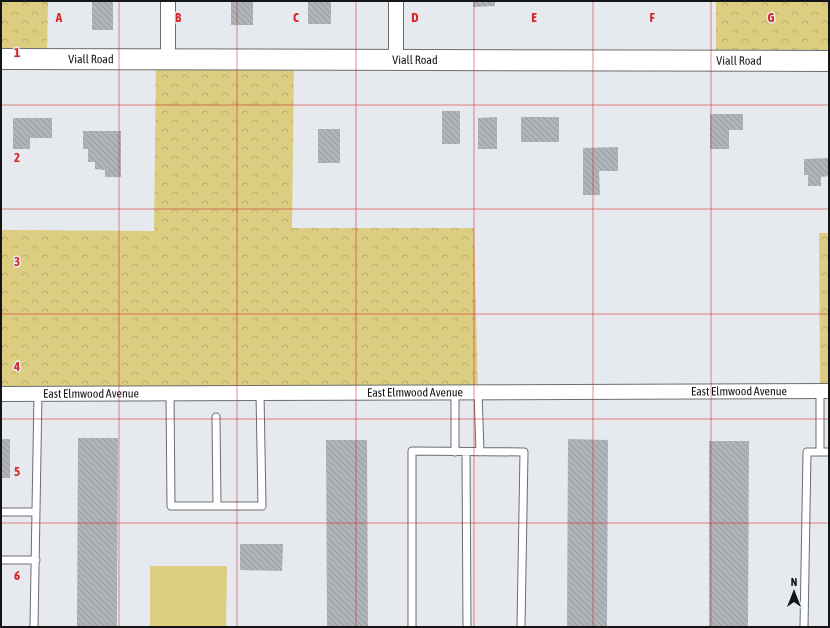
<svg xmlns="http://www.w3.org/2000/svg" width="830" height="628" font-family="'Asap Condensed',sans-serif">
  <defs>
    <pattern id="forest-crowns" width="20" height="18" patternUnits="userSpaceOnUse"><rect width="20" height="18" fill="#ddcd80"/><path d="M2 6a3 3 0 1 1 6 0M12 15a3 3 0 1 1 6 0" fill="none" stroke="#bdaf6e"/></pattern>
    <pattern id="building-back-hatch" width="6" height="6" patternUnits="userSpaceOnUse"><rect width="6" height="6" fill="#b0b4b8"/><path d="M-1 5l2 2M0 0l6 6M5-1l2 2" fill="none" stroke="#969a9d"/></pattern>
  </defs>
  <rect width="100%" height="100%" fill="#e6eaee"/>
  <!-- forest -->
  <path fill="url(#forest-crowns)" d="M 1,1 L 48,1 L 47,59 L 1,59 Z
    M 716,1 L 829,1 L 829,61 L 716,61 Z
    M 156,60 L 294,60 L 292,228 L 474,228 L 478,392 L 1,394 L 1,230 L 154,231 Z
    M 819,233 L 829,233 L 829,391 L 820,391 Z"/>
  <!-- park -->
  <path fill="#ddcd80" d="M 150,566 L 227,566 L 226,627 L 150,627 Z"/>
  <!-- building -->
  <path fill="url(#building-back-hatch)" d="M 92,1 L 113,1 L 113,30 L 92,30 Z
    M 308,1 L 331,1 L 331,24 L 308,24 Z
    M 473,1 L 495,1 L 495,6 L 473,7 Z
    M 231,2 L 253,2 L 253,25 L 231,25 Z
    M 442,111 L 460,111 L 460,144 L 442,144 Z
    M 710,114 L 743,114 L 743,130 L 729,130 L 729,149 L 710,149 Z
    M 497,117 L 497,149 L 478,149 L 478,118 Z
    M 521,117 L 559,117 L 559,142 L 521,142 Z
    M 13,118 L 52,118 L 52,138 L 30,138 L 30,149 L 13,149 Z
    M 318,129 L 340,129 L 340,163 L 318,163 Z
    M 83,131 L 121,131 L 121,177 L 105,177 L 105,170 L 95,169 L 95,162 L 88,162 L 88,149 L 83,149 Z
    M 618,147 L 618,171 L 599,171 L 600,195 L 583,195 L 583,148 Z
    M 829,158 L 829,176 L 821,177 L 821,186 L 808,186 L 808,175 L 804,175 L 804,159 Z
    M 78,438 L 118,438 L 117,627 L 77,627 Z
    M 1,439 L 10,439 L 10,478 L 1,478 Z
    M 568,439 L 608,440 L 607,627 L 567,627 Z
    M 326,440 L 367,440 L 368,627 L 327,627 Z
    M 709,441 L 749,441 L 748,627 L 709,627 Z
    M 240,544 L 283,544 L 282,571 L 240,570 Z"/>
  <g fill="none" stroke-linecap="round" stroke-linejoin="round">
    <!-- lane casing -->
    <g stroke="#6a6e71" stroke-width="9">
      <path id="lane" d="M 455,392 L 455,452
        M 478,392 L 480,452
        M 170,393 L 171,506 L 262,506 L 260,393
        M 216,417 L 217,506
        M 466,452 L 467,627
        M 820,452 L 820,391
        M 1,512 L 36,512
        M 1,560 L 36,560
        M 34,627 L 38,394
        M 412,627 L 412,451 L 524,452 L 521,627
        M 804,627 L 807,452 L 829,452"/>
    </g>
    <!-- street casing -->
    <g stroke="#6a6e71" stroke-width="16">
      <g id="street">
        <path d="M 168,60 L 168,1"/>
        <path d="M 396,60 L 396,1"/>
        <path id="s1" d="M 1,394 L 829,391"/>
      </g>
    </g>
    <!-- secondary casing -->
    <g stroke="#6a6e71" stroke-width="22">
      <g id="secondary">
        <path id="s2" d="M 1,59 L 829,61"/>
      </g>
    </g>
    <!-- lane -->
    <use href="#lane" stroke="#fff" stroke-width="7"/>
    <!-- street -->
    <use href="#street" stroke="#fff" stroke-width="14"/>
    <!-- secondary -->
    <use href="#secondary" stroke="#fff" stroke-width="20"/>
  </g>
  <!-- grid -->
  <path fill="none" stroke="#d62828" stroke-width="1" stroke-opacity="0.55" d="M 119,1 L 119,627M 237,1 L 237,627M 356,1 L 356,627M 474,1 L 474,627M 593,1 L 593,627M 711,1 L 711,627M 1,105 L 829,105M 1,209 L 829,209M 1,314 L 829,314M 1,419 L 829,419M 1,523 L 829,523"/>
  <g text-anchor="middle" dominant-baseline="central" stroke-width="3" stroke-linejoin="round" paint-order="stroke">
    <!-- street labels -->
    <g font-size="12" fill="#131516" stroke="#e6eaee">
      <text stroke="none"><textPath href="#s2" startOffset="90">Viall Road</textPath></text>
      <text stroke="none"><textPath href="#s2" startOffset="414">Viall Road</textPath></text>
      <text stroke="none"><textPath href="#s2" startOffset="738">Viall Road</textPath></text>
      <text stroke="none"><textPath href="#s1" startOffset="738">East Elmwood Avenue</textPath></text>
      <text stroke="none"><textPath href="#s1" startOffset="414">East Elmwood Avenue</textPath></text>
      <text stroke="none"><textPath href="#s1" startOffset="90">East Elmwood Avenue</textPath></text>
    </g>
  </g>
  <g font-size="13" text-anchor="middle" font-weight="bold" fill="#d62828" stroke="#e6eaee" stroke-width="3" stroke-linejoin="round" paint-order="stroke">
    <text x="59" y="22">A</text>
    <text x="178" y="22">B</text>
    <text x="296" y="22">C</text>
    <text x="415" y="22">D</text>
    <text x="534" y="22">E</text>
    <text x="652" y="22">F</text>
    <text x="771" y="22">G</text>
    <text x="17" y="57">1</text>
    <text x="17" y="162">2</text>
    <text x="17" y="266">3</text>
    <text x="17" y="371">4</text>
    <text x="17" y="476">5</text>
    <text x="17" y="580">6</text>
  </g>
  <!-- border -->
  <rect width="830" height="628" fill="none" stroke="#131516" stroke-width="4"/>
  <!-- north arrow -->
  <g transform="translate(794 592)" stroke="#e6eaee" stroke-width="3" paint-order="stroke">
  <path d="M0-3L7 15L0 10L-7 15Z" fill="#131516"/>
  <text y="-6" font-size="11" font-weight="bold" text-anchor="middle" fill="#131516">N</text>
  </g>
</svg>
